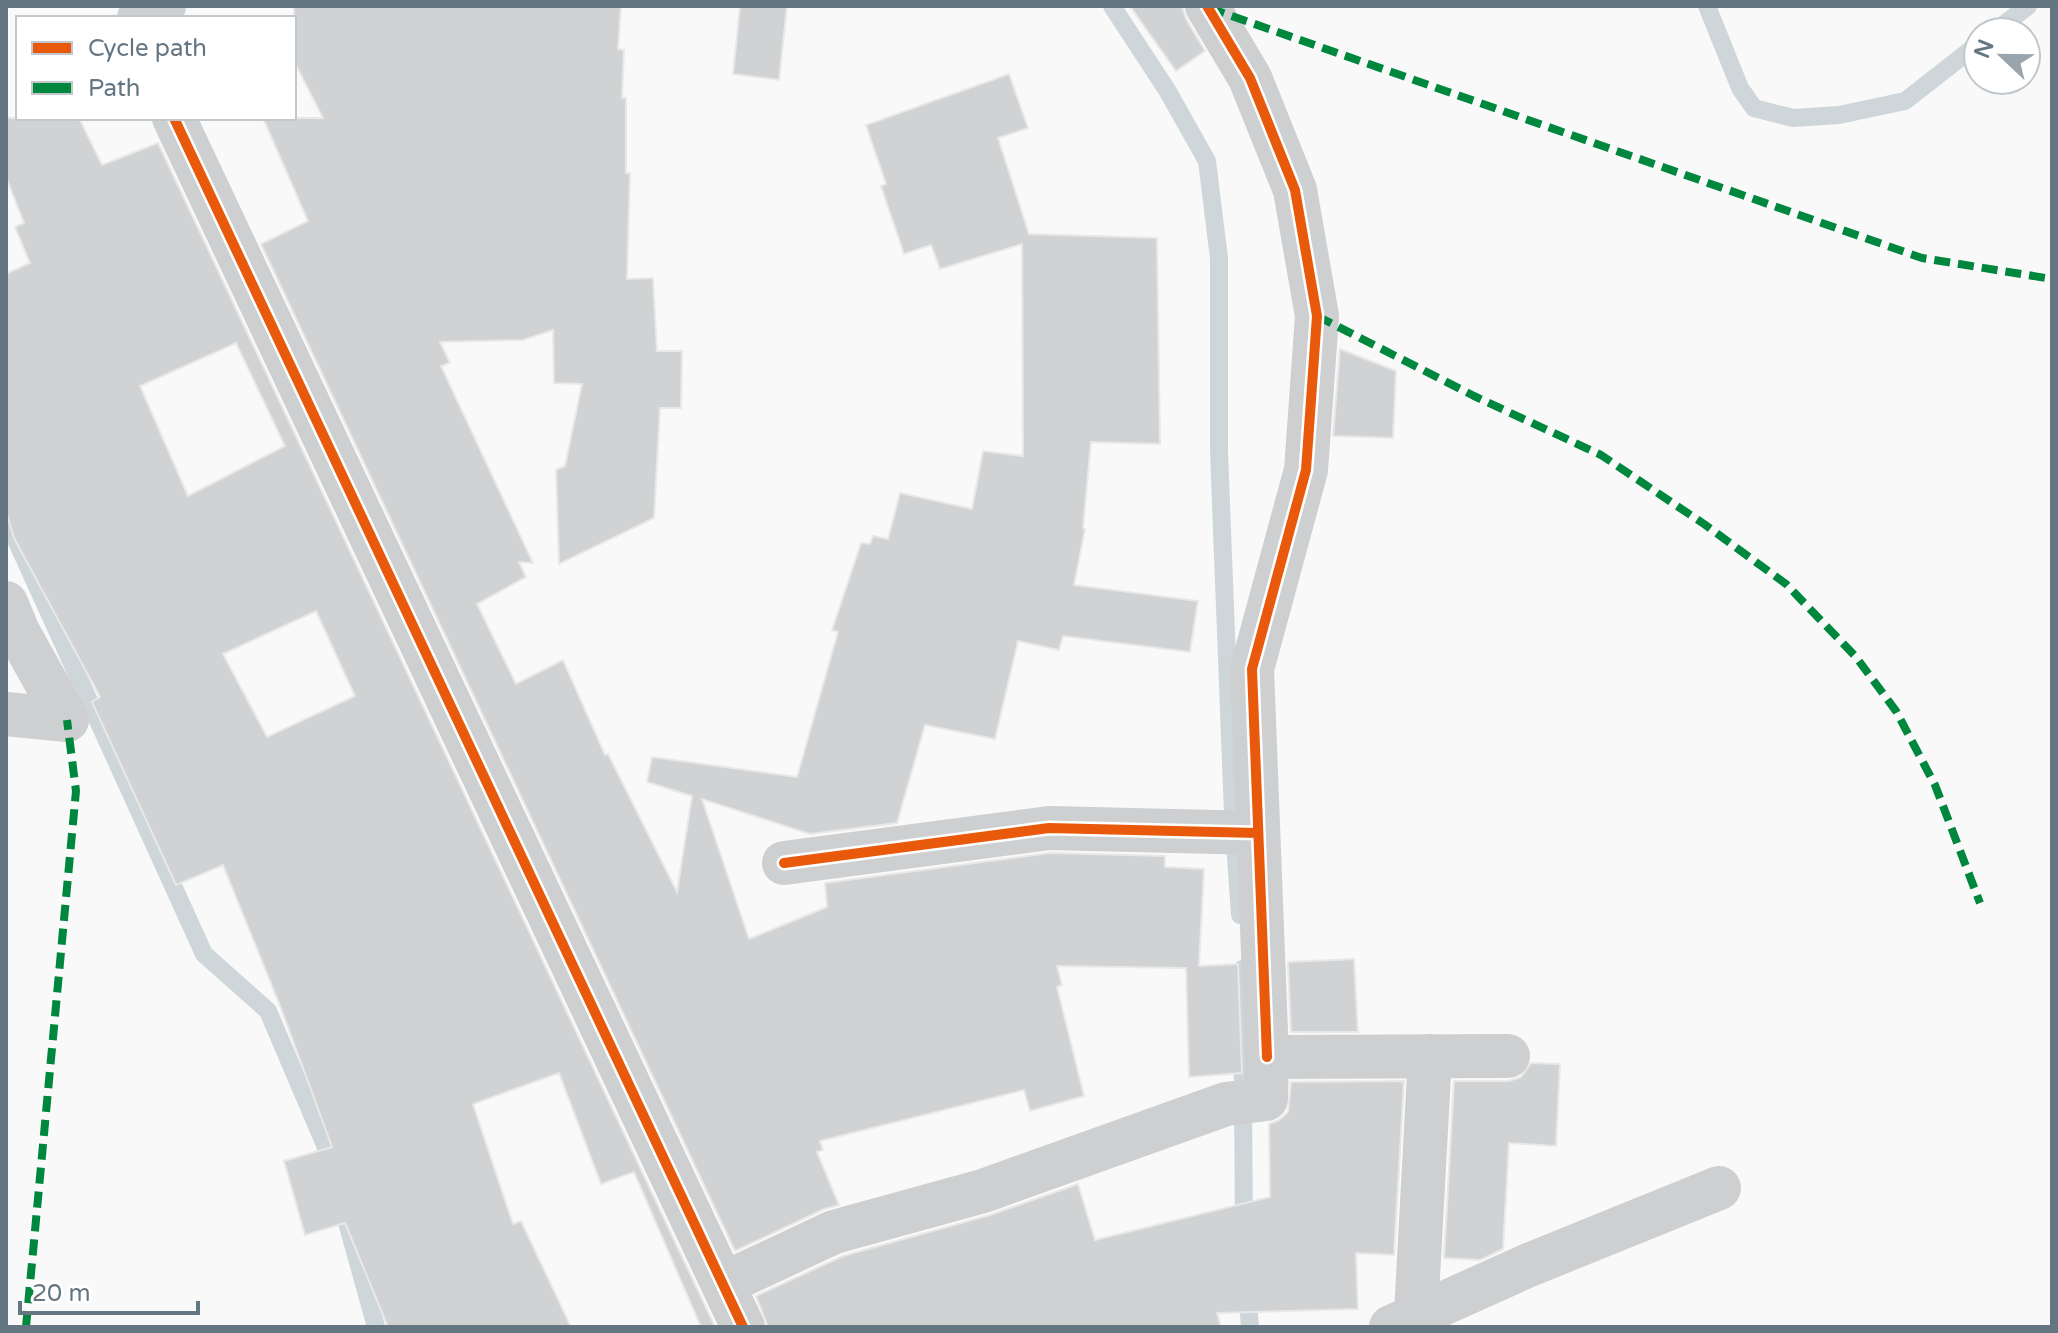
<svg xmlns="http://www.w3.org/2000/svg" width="2058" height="1333" font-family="'Varela Round',sans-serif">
  <rect width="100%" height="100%" fill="#f9f9f9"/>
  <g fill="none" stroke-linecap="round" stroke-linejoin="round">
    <!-- stream -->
    <path stroke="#ced6d9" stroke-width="18" d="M 1112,6 L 1167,90 L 1207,161 L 1219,258 L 1219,452 L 1233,814 L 1240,915
      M 1707,6 L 1740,88 L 1754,108 L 1793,118 L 1839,115 L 1905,101 L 1978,44
      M 1994,32 L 2028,6
      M 6,518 L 204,954 L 268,1011 L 325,1145 L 333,1172
      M 1242,969 L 1244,1227
      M 346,1219 L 376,1327
      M 1247,1288 L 1250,1327"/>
  </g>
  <!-- building -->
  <path fill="#d0d2d3" stroke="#e8e8e8" stroke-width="2" fill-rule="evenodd" d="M 294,6 L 621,6 L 618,49 L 624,50 L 622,98 L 626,98 L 626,173 L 630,173 L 627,279 L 653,278 L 657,351 L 682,351 L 681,408 L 660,408 L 654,518 L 559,564 L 556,470 L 565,466 L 582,384 L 554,383 L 553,330 L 523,340 L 440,342 L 450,363 L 441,366 L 533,563 L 519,562 L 526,577 L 477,604 L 516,684 L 563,660 L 605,755 L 608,754 L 677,892 L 692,796 L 647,782 L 652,757 L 797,777 L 838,632 L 832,630 L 861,543 L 870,544 L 873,536 L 888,539 L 900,493 L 972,509 L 983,451 L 1023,456 L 1022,244 L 940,269 L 931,245 L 904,254 L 881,186 L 886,184 L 866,125 L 1009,74 L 1028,128 L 998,138 L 1029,234 L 1157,238 L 1160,444 L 1091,442 L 1083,528 L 1085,529 L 1074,585 L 1198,601 L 1190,652 L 1063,636 L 1059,650 L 1018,641 L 995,739 L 925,725 L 897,823 L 810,834 L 702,799 L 749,939 L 827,907 L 825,883 L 1050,853 L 1165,856 L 1165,867 L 1204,869 L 1199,966 L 1238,964 L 1242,1073 L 1189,1077 L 1186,968 L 1057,966 L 1062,985 L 1057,987 L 1084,1096 L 1030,1111 L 1024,1090 L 820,1141 L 823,1150 L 817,1152 L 839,1205 L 824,1209 L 735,1251 L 261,244 L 308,221 L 263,118 L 323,118 L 294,61 Z
    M 740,6 L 787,6 L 779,80 L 733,74 Z
    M 1130,6 L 1182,6 L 1186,19 L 1205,51 L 1176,71 Z
    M 6,118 L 79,118 L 102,165 L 158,143 L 715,1327 L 701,1327 L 634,1172 L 601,1184 L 559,1073 L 473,1104 L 513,1224 L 521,1221 L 571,1327 L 388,1327 L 345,1223 L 305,1235 L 284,1161 L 332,1147 L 281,1008 L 223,865 L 176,885 L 92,702 L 100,697 L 14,538 L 6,511 L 6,274 L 30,263 L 15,227 L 24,223 L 6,177 ZM 236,343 L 285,446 L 188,496 L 140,386 ZM 316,611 L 355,696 L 267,737 L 223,654 Z
    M 1340,349 L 1396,371 L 1393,438 L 1333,436 Z
    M 1354,959 L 1358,1032 L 1291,1032 L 1288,962 Z
    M 1531,1063 L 1560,1064 L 1556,1146 L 1509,1143 L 1503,1249 L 1480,1260 L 1444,1258 L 1454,1081 L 1509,1081 L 1521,1077 Z
    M 1404,1081 L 1394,1255 L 1356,1253 L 1358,1309 L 1217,1313 L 1221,1327 L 768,1327 L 756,1296 L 843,1256 L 990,1215 L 1078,1184 L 1095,1240 L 1270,1197 L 1269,1124 L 1279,1120 L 1288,1112 L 1291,1082 Z"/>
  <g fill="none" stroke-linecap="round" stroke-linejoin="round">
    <!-- minor -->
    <path stroke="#cecfd0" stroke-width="44" d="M 1207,6 L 1250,78 L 1295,190 L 1317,316 L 1306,470 L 1252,669 L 1267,1057
      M 139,18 L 164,6
      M 174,118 L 743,1327
      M 6,603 L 18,632 L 67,720
      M 6,714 L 67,720
      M 784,863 L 1049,828 L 1258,833
      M 723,1284 L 834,1232 L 983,1191 L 1226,1104 L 1266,1099 L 1267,1057 L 1508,1056
      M 1416,1314 L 1430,1056
      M 1391,1327 L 1529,1265 L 1719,1188"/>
    <!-- quiet -->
    <path stroke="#00873e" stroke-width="8" stroke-dasharray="16 8" stroke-linecap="butt" d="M 1209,8 L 1922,258 L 2052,279
      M 1317,316 L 1474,396 L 1601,455 L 1704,524 L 1786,584 L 1856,657 L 1896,711 L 1935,785 L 1980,903
      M 26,1327 L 76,791 L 67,720"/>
    <!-- cycleway casing -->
    <g stroke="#fff" stroke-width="15">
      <path id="cycleway" d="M 1207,6 L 1250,78 L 1295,190 L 1317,316 L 1306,470 L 1252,669 L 1267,1057
        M 174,118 L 743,1327
        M 784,863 L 1049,828 L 1258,833"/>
    </g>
    <!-- cycleway -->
    <use href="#cycleway" stroke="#e8590c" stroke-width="10"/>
  </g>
  <!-- border -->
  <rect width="2058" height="1333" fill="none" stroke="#657683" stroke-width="16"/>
  <!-- legend -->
  <rect x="16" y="16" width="280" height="104" fill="#ffffff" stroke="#c1c8cd" stroke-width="2"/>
  <rect x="32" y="42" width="40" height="12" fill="#e8590c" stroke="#c1c8cd" stroke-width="2"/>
  <text x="88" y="56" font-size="24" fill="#657683">Cycle path</text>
  <rect x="32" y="82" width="40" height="12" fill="#00873e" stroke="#c1c8cd" stroke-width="2"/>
  <text x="88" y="96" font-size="24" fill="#657683">Path</text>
  <!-- north arrow -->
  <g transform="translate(2002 56) rotate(292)"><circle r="38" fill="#ffffff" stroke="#c1c8cd" stroke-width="2"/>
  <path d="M0-6L14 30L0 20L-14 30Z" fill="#99a4ac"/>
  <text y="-12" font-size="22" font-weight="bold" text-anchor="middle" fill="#657683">N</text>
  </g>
  <!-- scale -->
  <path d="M20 1301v12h178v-12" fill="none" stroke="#657683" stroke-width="4"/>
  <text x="32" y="1301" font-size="24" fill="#657683" stroke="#ffffff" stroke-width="6" paint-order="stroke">20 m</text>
</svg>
